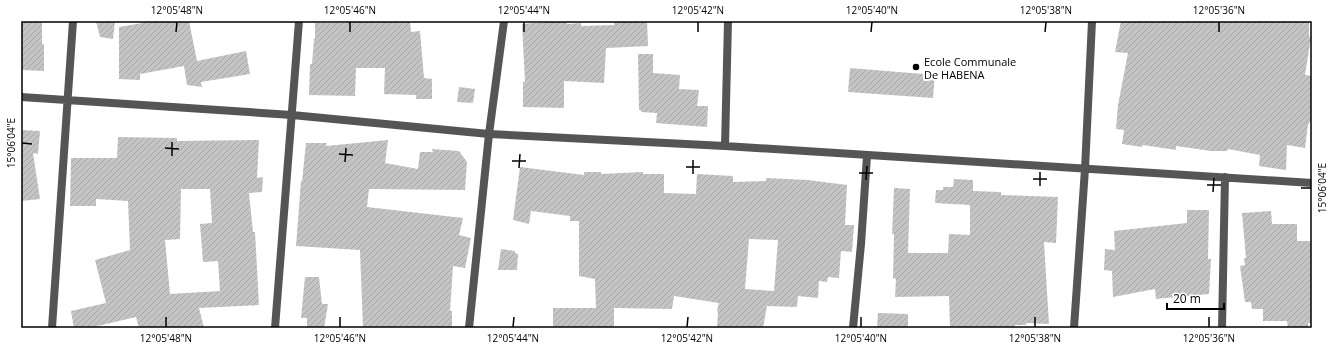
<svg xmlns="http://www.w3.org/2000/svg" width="1333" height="349" font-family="'Open Sans',sans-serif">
  <defs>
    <pattern id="building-hatch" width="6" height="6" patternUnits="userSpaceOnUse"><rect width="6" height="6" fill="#c4c4c4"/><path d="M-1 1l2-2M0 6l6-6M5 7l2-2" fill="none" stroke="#a7a7a7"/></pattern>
  </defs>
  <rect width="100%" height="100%" fill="#fff"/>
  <!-- building -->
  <path fill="url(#building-hatch)" fill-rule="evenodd" d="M 21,21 L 42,21 L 42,44 L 44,44 L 44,71 L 21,70 Z
    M 96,21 L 115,21 L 113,39 L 100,37 Z
    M 154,21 L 189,21 L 197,61 L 246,51 L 250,74 L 201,82 L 202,87 L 187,85 L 184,66 L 140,74 L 140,80 L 119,79 L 119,27 Z
    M 347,21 L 410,21 L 411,32 L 420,31 L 424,78 L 432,79 L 432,99 L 416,99 L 416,95 L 384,94 L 385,68 L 356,68 L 355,96 L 309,95 L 310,64 L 312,64 L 314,39 L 315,39 L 315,23 L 347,23 Z
    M 558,21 L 567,21 L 567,24 L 581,23 L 581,26 L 614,25 L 614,21 L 647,21 L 648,46 L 606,48 L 604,83 L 564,81 L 564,108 L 523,107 L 523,82 L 525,82 L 522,24 Z
    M 1121,21 L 1309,21 L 1309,37 L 1311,37 L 1305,75 L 1312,76 L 1312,123 L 1309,122 L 1309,125 L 1308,124 L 1305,148 L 1287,145 L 1286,170 L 1259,166 L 1260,155 L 1228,149 L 1227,151 L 1211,151 L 1176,146 L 1176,150 L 1143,145 L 1142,147 L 1122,144 L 1124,130 L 1116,129 L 1118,105 L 1128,53 L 1115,52 Z
    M 638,54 L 653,54 L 653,73 L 680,75 L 679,89 L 699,90 L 697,106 L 708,106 L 707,127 L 656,123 L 657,113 L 641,112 L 641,110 L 639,110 Z
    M 850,68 L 935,75 L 933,98 L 848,92 Z
    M 459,87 L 475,89 L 473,103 L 457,102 Z
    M 21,130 L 40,131 L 38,154 L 33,153 L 40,199 L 21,201 Z
    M 118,137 L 177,138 L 177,141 L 259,140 L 257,178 L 263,177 L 262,192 L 249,193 L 253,232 L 255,232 L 259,305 L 199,308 L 204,328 L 139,328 L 136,317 L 89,328 L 74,328 L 71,311 L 106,303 L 95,260 L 130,250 L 128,201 L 96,199 L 96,206 L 70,206 L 71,158 L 117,158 ZM 181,189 L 210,189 L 212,223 L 200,224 L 203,262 L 218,261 L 220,291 L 170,294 L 165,240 L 180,239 Z
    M 388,140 L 385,163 L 418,169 L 420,152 L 433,152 L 432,149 L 459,151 L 467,162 L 465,190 L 369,189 L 367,207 L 463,218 L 459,235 L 471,238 L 465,268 L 453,266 L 450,311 L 452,311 L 452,328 L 363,328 L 360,250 L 296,246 L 301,181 L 302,181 L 306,143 L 327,143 L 326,146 Z
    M 520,167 L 584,175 L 584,172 L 601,172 L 601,174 L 643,172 L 643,174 L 664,174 L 664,193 L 696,194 L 697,174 L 733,176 L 733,182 L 766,181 L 766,178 L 808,180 L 847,185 L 845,225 L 854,225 L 852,252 L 841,251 L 839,278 L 828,277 L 827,282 L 819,281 L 818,298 L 798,296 L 797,307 L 767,306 L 763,328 L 717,328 L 718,312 L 717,311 L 719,303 L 674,296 L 672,309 L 614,308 L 614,328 L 553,328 L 553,308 L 596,308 L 595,279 L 579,276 L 579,221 L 570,221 L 570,216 L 531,211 L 529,224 L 513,220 ZM 749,239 L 778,240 L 774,291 L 745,289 Z
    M 954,179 L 973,180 L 973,191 L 1001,192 L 1001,195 L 1058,197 L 1056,243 L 1044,242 L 1049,324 L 1026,323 L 1026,325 L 1015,325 L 1015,328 L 950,328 L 949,296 L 895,297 L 896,279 L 893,278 L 894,234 L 892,234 L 894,188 L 910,189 L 908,253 L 948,253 L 949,234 L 970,235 L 970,205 L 935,203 L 936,190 L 943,190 L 943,187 L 953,187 Z
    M 1187,210 L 1209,210 L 1208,259 L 1211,259 L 1209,294 L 1156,299 L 1155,289 L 1113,297 L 1112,271 L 1104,270 L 1105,249 L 1115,250 L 1114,231 L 1187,223 Z
    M 1271,211 L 1272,224 L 1297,224 L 1297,241 L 1312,241 L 1312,323 L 1308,323 L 1308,328 L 1288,328 L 1287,321 L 1263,321 L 1263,309 L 1252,309 L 1251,302 L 1245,302 L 1240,266 L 1245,265 L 1244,258 L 1246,258 L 1242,213 Z
    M 501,249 L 515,251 L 515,253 L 518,254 L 517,270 L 498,270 Z
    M 305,277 L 319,277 L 322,304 L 328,304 L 324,328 L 307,328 L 307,318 L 301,318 Z
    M 878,313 L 908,314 L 908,328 L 877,328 Z"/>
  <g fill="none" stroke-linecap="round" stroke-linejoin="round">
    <!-- street -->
    <path stroke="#555" stroke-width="8" d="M 21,97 L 292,115 L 489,134 L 725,146 L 1312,183
      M 725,146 L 728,21
      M 52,328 L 73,21
      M 275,328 L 299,21
      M 469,328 L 489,134 L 504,21
      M 853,328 L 861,244 L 867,156
      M 1074,328 L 1085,169 L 1092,21
      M 1222,328 L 1225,177"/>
  </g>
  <!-- ticks -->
  <path fill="none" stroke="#000" stroke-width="1.5" d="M 176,32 L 177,22M 350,32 L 350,22M 524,32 L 524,22M 698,32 L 698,22M 871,32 L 872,22M 1045,32 L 1046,22M 1219,32 L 1219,22M 22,143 L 32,144M 165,148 L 179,149M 339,154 L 353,155M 172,156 L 172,142M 512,161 L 526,161M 345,162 L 346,148M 686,167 L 700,167M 519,168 L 520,154M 859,173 L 873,173M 693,174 L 693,160M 1033,179 L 1047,179M 866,180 L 867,166M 1207,185 L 1221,185M 1040,186 L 1040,172M 1301,188 L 1311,188M 1213,192 L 1214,178M 166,327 L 166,317M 340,327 L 340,317M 513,327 L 514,317M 687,327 L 688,317M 861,327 L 861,317M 1035,327 L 1035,317M 1209,327 L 1209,317"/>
  <!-- markers -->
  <circle fill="#000" stroke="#fff" stroke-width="1.5" cx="916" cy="67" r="4"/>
  <g text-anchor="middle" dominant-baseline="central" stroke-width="4" stroke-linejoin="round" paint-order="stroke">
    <!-- poi labels -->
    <g font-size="11" fill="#000" stroke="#fff" text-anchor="start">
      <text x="924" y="61">Ecole Communale<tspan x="924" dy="13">De HABENA</tspan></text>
    </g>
  </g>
  <!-- border -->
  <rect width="1333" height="349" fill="none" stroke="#ffffff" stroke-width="44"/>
  <!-- scale -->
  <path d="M1167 303v6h57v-6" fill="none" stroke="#000000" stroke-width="2"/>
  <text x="1173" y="303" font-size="12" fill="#000000" stroke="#ffffff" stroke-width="3" paint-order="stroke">20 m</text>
  <rect x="22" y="22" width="1289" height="305" fill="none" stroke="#000" stroke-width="1.5"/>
  <g font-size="10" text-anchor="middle" fill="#000">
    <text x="177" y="14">12°05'48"N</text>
    <text x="350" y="14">12°05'46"N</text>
    <text x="524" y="14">12°05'44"N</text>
    <text x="698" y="14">12°05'42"N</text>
    <text x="872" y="14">12°05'40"N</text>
    <text x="1046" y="14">12°05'38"N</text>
    <text x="1219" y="14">12°05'36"N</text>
    <text transform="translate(11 143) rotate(-90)" y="4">15°06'04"E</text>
    <text transform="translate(1322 188) rotate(-90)" y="4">15°06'04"E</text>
    <text x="166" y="342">12°05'48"N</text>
    <text x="340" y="342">12°05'46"N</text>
    <text x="513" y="342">12°05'44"N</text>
    <text x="687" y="342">12°05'42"N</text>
    <text x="861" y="342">12°05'40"N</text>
    <text x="1035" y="342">12°05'38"N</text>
    <text x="1209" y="342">12°05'36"N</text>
  </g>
</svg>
